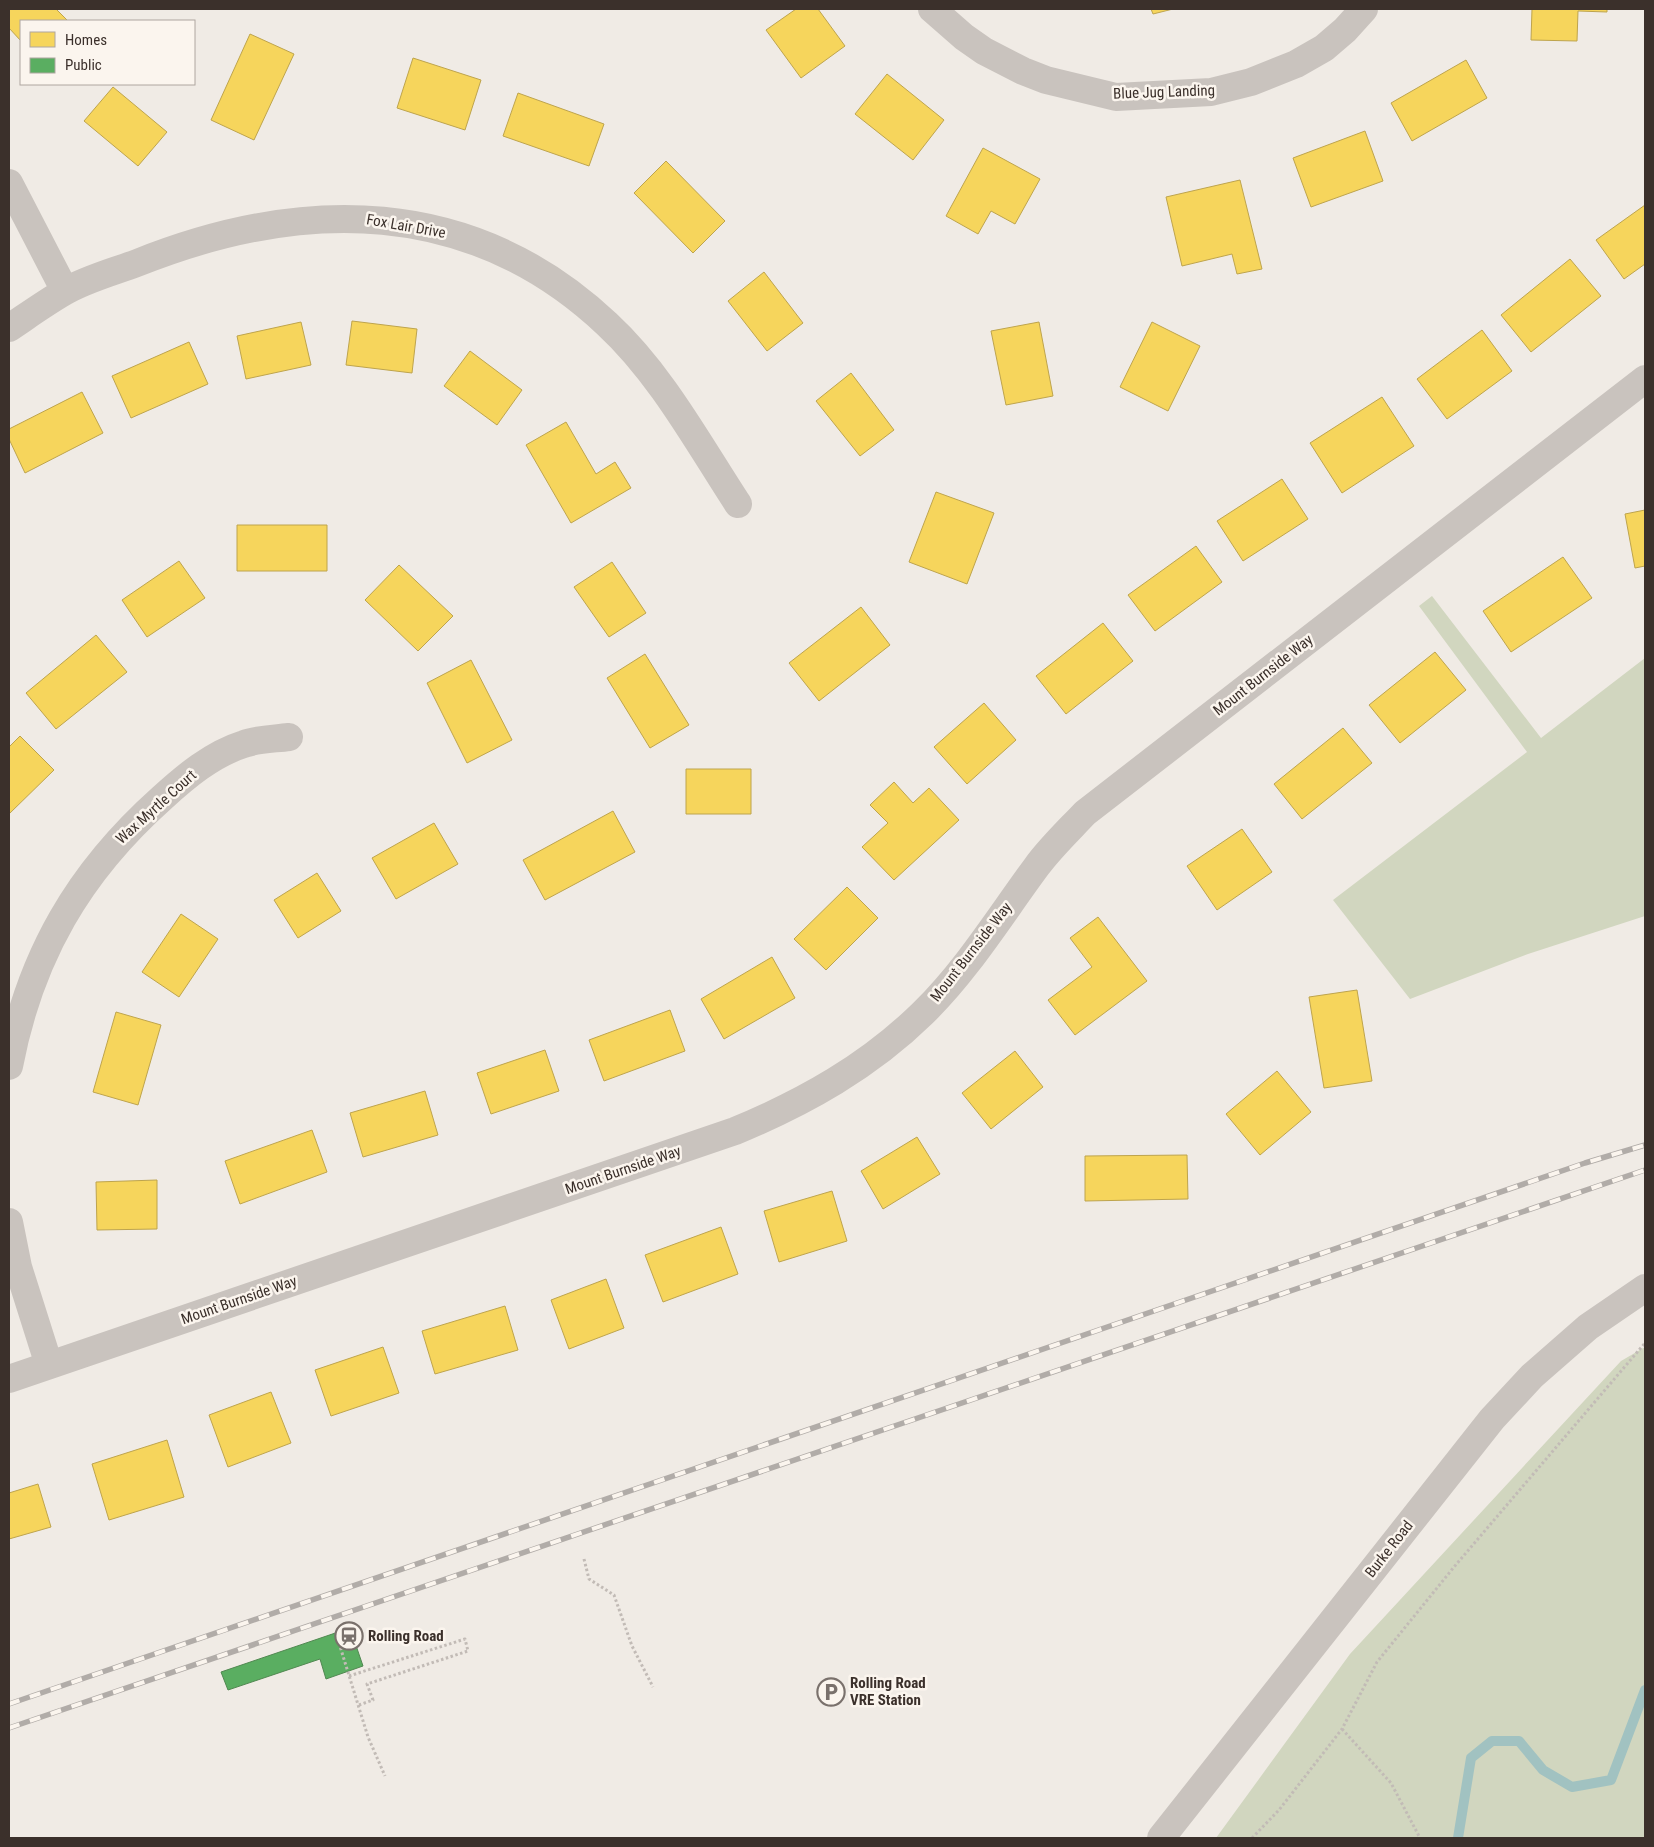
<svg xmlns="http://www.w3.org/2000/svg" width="1654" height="1847" font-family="'Roboto Condensed',sans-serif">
  <rect width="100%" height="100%" fill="#f0ebe5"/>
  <!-- green -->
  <path fill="#d1d6bf" d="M 1432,596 L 1541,738 L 1645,658 L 1645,916 L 1528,954 L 1410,999 L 1333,900 L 1527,752 L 1419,606 Z
    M 1645,1347 L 1645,1838 L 1216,1838 L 1350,1654 L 1621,1361 Z"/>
  <!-- homes -->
  <path fill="#f6d55c" stroke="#bea44d" d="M 9,9 L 56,9 L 68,21 L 21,21 L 21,41 L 9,28 Z
    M 796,9 L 818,9 L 845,46 L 801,78 L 766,30 Z
    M 1151,9 L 1173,9 L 1153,14 Z
    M 1532,9 L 1607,9 L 1607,12 L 1578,11 L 1577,41 L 1531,40 Z
    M 250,34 L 294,54 L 254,140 L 211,120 Z
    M 413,58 L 481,80 L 465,130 L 397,108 Z
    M 1466,60 L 1487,98 L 1412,141 L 1391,103 Z
    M 887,74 L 944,120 L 913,160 L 855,114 Z
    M 113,87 L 167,132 L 138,166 L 84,121 Z
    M 518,93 L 604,124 L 589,166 L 503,136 Z
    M 1365,131 L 1383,181 L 1311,207 L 1293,158 Z
    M 983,148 L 1040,179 L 1015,224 L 991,211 L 978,234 L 946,216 Z
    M 666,161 L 725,221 L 693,253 L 634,193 Z
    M 1240,180 L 1262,269 L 1237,274 L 1232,254 L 1182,266 L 1166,197 Z
    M 1645,205 L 1645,264 L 1624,279 L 1596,240 Z
    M 1570,259 L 1601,296 L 1531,352 L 1501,315 Z
    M 764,272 L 803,323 L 767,351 L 728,301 Z
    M 352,321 L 417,329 L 412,373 L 346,365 Z
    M 301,322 L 311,365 L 246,379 L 237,336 Z
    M 1039,322 L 1053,396 L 1006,405 L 991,331 Z
    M 1152,322 L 1200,346 L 1168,411 L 1120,387 Z
    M 1482,330 L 1512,371 L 1447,419 L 1417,379 Z
    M 189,342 L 208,384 L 131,418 L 112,376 Z
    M 470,351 L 522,390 L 497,425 L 444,386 Z
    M 851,373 L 894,430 L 860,456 L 816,401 Z
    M 82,392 L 103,433 L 25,473 L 9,439 L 9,429 Z
    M 1382,397 L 1414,446 L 1342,493 L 1310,443 Z
    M 566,422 L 596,474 L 615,462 L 631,488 L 571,523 L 526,445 Z
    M 1282,479 L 1308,519 L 1243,561 L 1217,521 Z
    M 936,492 L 994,513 L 967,584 L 909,562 Z
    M 1645,510 L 1645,566 L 1635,568 L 1625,514 Z
    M 237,525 L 327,525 L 327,571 L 237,571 Z
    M 1196,546 L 1222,582 L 1155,631 L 1128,595 Z
    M 1563,557 L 1592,598 L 1511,652 L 1483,611 Z
    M 179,561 L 205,598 L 147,637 L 122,600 Z
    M 612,562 L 646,613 L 609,637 L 574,587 Z
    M 399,565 L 453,616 L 418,651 L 365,600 Z
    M 861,607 L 890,645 L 819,701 L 789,663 Z
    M 1103,623 L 1133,661 L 1066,714 L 1036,676 Z
    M 96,635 L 127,672 L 56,729 L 26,693 Z
    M 1435,652 L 1466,690 L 1400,743 L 1369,705 Z
    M 645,654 L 689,725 L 650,748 L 607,678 Z
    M 471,660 L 512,740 L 467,763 L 427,683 Z
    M 984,703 L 1016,740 L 967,784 L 934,747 Z
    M 1343,728 L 1372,763 L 1302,819 L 1274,784 Z
    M 20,736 L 54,770 L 9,814 L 9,747 Z
    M 686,769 L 751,769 L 751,814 L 686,814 Z
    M 894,782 L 913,803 L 929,788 L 959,820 L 894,880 L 862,847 L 888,823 L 870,805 Z
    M 613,811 L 635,852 L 545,900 L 523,860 Z
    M 434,823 L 458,864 L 396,899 L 372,858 Z
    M 1242,829 L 1272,872 L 1217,910 L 1187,866 Z
    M 317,873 L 341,911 L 298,938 L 274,900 Z
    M 847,887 L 878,918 L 826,970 L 794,939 Z
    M 181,914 L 218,939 L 179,997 L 142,972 Z
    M 1098,917 L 1147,981 L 1075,1035 L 1048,1000 L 1092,967 L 1070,938 Z
    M 772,957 L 795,998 L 724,1039 L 701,999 Z
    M 1357,990 L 1372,1081 L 1324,1088 L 1309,997 Z
    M 670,1010 L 685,1051 L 604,1081 L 589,1040 Z
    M 116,1012 L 161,1025 L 138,1105 L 93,1092 Z
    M 545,1050 L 559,1091 L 491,1114 L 477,1073 Z
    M 1015,1051 L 1043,1087 L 991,1129 L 962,1093 Z
    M 1277,1071 L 1311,1112 L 1260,1155 L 1226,1114 Z
    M 425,1091 L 438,1135 L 363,1157 L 350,1113 Z
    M 312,1130 L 327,1172 L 240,1204 L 225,1161 Z
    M 917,1137 L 940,1174 L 883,1209 L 861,1171 Z
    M 1187,1155 L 1188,1199 L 1085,1201 L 1085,1156 Z
    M 157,1180 L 157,1229 L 97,1230 L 96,1182 Z
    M 832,1191 L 847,1241 L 779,1262 L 764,1211 Z
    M 721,1227 L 738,1274 L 663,1302 L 645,1255 Z
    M 606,1279 L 624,1328 L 569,1349 L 551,1300 Z
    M 505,1306 L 518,1350 L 435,1374 L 422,1331 Z
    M 383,1347 L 399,1393 L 331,1416 L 315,1370 Z
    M 271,1392 L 291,1443 L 228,1467 L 209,1415 Z
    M 167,1440 L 184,1497 L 109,1520 L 92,1464 Z
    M 38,1484 L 51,1527 L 9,1539 L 9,1493 Z"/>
  <!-- public -->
  <path fill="#5aae61" stroke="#518851" d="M 350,1628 L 363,1666 L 326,1679 L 320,1659 L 228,1690 L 221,1672 Z"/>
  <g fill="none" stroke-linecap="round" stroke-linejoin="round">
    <!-- stream -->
    <path stroke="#a1c2c1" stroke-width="10" d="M 1458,1838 L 1471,1758 L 1492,1741 L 1519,1741 L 1543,1770 L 1572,1787 L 1611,1780 L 1645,1690"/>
    <!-- path -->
    <path stroke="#c2bbb6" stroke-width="3" stroke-dasharray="2.5 2.5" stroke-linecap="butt" d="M 584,1559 L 589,1579 L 614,1595 L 632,1646 L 653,1687
      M 339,1643 L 368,1737 L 385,1776
      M 349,1676 L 465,1639 L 468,1651 L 367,1684 L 373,1700 L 359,1705
      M 1342,1729 L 1391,1783 L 1420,1838
      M 1252,1838 L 1279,1810 L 1342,1729 L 1377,1662 L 1454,1567 L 1645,1343"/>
    <!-- minor -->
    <path stroke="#c9c3be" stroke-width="28" d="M 932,9 L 964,37 L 984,51 L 1023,71 L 1046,80 L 1116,97 L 1211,92 L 1251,82 L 1296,64 L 1324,48 L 1345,30 L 1364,9
      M 9,183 L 65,291
      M 9,328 C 27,316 45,303 64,292 C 86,279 113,272 137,263 C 302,197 471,196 607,324 C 661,374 698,443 738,504
      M 9,1066 C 30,956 79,872 162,798 C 185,777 212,754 244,744 C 257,739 274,739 289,737
      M 9,1222 L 18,1267 L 49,1365
      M 9,1379 L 735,1131 C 805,1102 869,1066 923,1013 C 967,970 1000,916 1037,866 C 1051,847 1069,830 1085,813 L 1645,379
      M 1161,1838 L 1492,1419 L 1532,1376 L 1588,1327 L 1645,1288"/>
    <!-- rail casing -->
    <g stroke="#b1aca8" stroke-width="5.5">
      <path id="rail" d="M 9,1704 L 1585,1163 L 1645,1145
        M 9,1728 L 1645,1170"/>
    </g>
    <!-- rail -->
    <use href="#rail" stroke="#fbf5ee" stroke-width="4" stroke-dasharray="11" stroke-linecap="butt"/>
  </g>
  <!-- icons -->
  <defs>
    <g id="station-ring" transform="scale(1.4375)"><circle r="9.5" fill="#fbf5ee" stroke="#7a716c" stroke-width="1.5"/><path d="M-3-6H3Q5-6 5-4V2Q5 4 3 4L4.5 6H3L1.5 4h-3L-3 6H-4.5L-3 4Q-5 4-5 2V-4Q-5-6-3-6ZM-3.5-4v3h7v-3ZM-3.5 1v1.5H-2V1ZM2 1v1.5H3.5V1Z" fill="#7a716c"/></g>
    <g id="parking-ring" transform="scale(1.4375)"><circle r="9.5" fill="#fbf5ee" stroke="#7a716c" stroke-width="1.5"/><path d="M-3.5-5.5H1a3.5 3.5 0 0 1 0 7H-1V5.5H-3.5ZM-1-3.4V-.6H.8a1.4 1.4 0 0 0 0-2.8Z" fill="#7a716c"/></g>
  </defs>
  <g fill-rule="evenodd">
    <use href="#station-ring" x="349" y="1636"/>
    <use href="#parking-ring" x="831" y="1692"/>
  </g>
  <g text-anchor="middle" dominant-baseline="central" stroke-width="5" stroke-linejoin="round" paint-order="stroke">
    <!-- street labels -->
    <g font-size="15" fill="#3b302b" stroke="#fbf5ee">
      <text transform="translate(1164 92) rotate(-2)">Blue Jug Landing</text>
      <text transform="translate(406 226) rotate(10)">Fox Lair Drive</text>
      <text transform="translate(1263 675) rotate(-38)">Mount Burnside Way</text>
      <text transform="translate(156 807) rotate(-42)">Wax Myrtle Court</text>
      <text transform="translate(971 952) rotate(-52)">Mount Burnside Way</text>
      <text transform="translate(623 1170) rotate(-19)">Mount Burnside Way</text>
      <text transform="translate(239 1300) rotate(-19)">Mount Burnside Way</text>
      <text transform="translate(1389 1549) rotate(-52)">Burke Road</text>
    </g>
    <!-- poi labels -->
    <g font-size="15" font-weight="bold" fill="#3b302b" stroke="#fbf5ee" text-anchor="start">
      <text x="368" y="1636">Rolling Road</text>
      <text x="850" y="1683">Rolling Road<tspan x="850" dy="17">VRE Station</tspan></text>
    </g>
  </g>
  <!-- border -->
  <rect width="1654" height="1847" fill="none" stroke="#3b302b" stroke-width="20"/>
  <!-- legend -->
  <rect x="20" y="20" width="175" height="65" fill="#fbf5ee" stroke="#aea6a0"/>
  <rect x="30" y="32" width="25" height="15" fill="#f6d55c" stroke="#aea6a0"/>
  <text x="65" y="45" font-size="15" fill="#3b302b">Homes</text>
  <rect x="30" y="58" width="25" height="15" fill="#5aae61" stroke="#aea6a0"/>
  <text x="65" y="70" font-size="15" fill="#3b302b">Public</text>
</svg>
